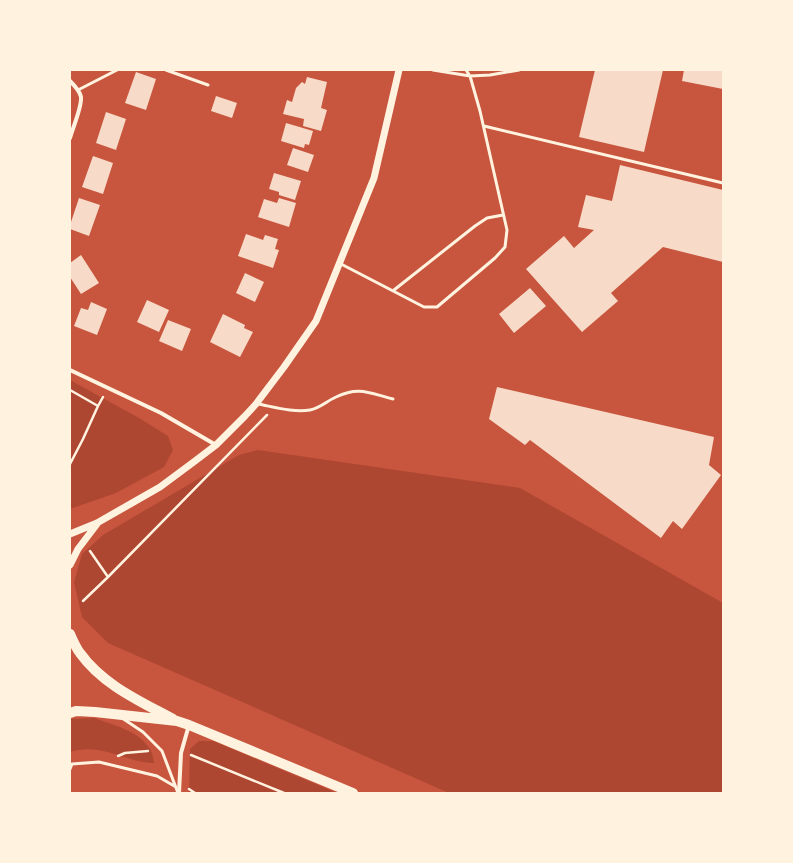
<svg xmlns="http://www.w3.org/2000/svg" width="793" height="863" font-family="Manrope,sans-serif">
  <rect width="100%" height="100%" fill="#c8553d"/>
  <!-- green -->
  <path fill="#ae4732" d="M 70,380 L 139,418 L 168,436 L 173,450 L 164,467 L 116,493 L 70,509 Z
    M 258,450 L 520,488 L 723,603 L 723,793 L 449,793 L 108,643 L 82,617 L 74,582 L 82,554 L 103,535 L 239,455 Z
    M 94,718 C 113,725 141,731 151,751 C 153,754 153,759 154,763 C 124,762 101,742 70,752 L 70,719 Z
    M 199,741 L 213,741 L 337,793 L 189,793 L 190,749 Z"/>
  <!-- building -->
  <path fill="#f7dbc8" d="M 595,70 L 663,70 L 644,152 L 579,137 Z
    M 684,70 L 723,70 L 723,89 L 682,81 Z
    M 136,72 L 156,79 L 146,110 L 125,103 Z
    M 307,77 L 327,82 L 321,108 L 327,110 L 321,131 L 303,126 L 304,119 L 283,114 L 287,100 L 292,102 L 296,88 L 302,82 L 305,84 Z
    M 216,96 L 237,103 L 232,118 L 211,111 Z
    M 106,112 L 126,119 L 116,150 L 96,143 Z
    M 286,123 L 313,131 L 309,145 L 305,144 L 304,148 L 281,141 Z
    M 293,148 L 314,155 L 308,172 L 287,165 Z
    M 93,156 L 113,163 L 103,194 L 82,187 Z
    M 620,165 L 723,190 L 723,262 L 663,247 L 611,293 L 618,301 L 582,332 L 526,269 L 564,236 L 574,248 L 594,230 L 578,227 L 586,195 L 612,201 Z
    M 274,173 L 301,181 L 295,200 L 279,195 L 279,192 L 269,189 Z
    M 79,198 L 100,205 L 89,236 L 70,229 L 70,225 Z
    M 279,198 L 296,203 L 289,227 L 258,217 L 264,199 L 277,203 Z
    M 246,234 L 263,240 L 265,235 L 278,239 L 275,249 L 279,250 L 273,268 L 238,256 Z
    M 81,255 L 99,283 L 81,294 L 70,277 L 70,263 Z
    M 245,273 L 264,282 L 255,302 L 236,293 Z
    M 530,288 L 546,306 L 514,333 L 499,314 Z
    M 147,300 L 169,310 L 159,332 L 137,322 Z
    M 91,302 L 107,309 L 97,335 L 74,326 L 81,308 L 88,310 Z
    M 223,314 L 245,325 L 244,328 L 253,332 L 240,357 L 210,342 Z
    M 168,320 L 191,329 L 182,351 L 159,341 Z
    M 497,387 L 714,437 L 709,465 L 721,475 L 682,529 L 673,521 L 661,538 L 530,440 L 525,445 L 489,419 Z"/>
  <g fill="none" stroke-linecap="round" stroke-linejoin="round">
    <!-- path -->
    <path stroke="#fff3e0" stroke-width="2.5" d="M 70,390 L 98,406
      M 70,464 L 83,439 L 98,406 L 103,397
      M 108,577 L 267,415
      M 83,601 L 108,577 L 90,551
      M 191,755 L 284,793
      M 118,756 L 125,753 L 148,751
      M 189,789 L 195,793"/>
    <!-- service -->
    <path stroke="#fff3e0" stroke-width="3" d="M 166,70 L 208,85
      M 433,70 L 470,76 L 490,75 L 519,70
      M 78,90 L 117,70
      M 484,126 L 723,183
      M 341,264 L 424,307 L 437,307 L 495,258 L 505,247 L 507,230 L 480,111 L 470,76 L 466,70
      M 394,290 L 475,226 L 487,218 L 503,215
      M 258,404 C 274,407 294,413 310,410 C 320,408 327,401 336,397 C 359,386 369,393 393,399
      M 122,718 L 143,732 L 162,751 L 178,793
      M 70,769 L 72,764 L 99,762 L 157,776 L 176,787"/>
    <!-- minor -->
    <path stroke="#fff3e0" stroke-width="4" d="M 70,81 C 74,85 80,91 81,97 C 82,107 73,127 70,138
      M 70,370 L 161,413 L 216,445
      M 179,793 L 181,753 L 189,725"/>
    <!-- tertiary -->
    <path stroke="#fff3e0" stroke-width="7" d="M 70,534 L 97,523 L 160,487 L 195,461 L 216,445 L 245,416 L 256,404 L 284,367 L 316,321 L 374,178 L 399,70
      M 70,565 L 78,549 L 97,524"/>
    <!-- primary -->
    <path stroke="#fff3e0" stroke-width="10" d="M 70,634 C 73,641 76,648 80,653 C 103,685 140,701 173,719
      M 70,713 L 76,711 L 95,712 L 177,721 L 189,725 L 353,793"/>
  </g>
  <!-- border -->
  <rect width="793" height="863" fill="none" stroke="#fff3e0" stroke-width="142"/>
</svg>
